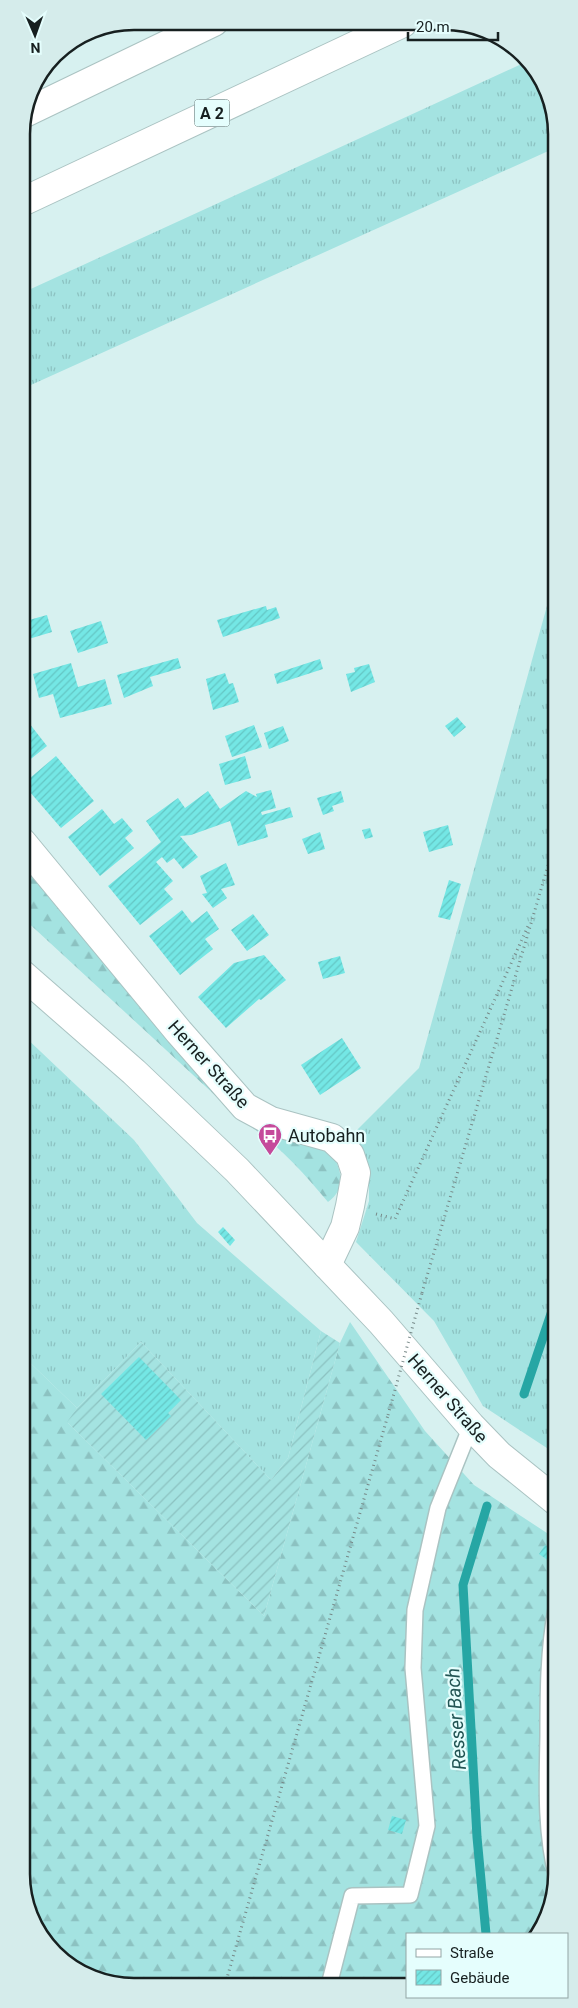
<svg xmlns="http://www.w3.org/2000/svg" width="578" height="2008" font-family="Roboto,sans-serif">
  <defs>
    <pattern id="grass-tufts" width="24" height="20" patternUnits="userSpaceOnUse" patternTransform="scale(1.25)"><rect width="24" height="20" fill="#a4e3e1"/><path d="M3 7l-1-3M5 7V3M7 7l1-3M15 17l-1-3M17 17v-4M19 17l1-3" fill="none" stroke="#8cc2c1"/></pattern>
    <pattern id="forest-firs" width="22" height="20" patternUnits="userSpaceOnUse" patternTransform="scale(1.25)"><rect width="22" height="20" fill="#a4e3e1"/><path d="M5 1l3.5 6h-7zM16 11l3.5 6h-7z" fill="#8cc2c1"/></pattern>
    <pattern id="garden-furrows" width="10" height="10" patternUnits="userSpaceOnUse" patternTransform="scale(1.25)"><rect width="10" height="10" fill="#a4e3e1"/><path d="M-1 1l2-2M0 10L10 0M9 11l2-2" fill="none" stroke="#8cc2c1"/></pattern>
    <pattern id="building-hatch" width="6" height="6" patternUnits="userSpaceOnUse" patternTransform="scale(1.25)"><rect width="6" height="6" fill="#74e7e5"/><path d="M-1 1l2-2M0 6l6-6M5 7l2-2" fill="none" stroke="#64c6c4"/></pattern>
  </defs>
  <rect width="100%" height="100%" fill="#d7f1f0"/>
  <!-- grass -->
  <path fill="url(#grass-tufts)" d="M 528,61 L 555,112 L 555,148 L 22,389 L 22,293 Z
    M 555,577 L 556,1454 L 483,1406 L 434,1321 L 356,1242 L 369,1201 L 369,1167 L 354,1133 L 419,1068 Z
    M 22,1034 L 134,1140 L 197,1223 L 321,1331 L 288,1458 L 271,1480 L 141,1342 L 77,1408 L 23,1356 Z"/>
  <!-- forest -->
  <path fill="url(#forest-firs)" d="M 22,858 L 238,1110 L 332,1154 C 342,1170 346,1189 328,1202 C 302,1171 278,1144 244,1122 L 22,917 Z
    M 350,1322 L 425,1431 L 474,1485 L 556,1539 L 557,1881 L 535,1934 L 407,1934 L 407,1985 L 111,1985 L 54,1954 L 23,1896 L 23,1356 L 77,1408 L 68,1423 L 264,1616 L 340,1343 Z"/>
  <!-- garden -->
  <path fill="url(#garden-furrows)" d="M 321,1331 L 340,1343 L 264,1616 L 67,1422 L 77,1408 L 141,1342 L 271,1480 L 288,1458 Z"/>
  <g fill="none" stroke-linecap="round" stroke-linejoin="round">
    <!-- stream -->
    <path stroke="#26a6a4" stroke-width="9" d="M 524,1394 L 556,1299
      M 486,1934 L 477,1837 L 463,1585 L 487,1506"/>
  </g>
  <!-- building -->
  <path fill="url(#building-hatch)" d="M 27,563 L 31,577 L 22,580 L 22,564 Z
    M 266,606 L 267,610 L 276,607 L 280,618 L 223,637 L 217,620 Z
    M 47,615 L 52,632 L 22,641 L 22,622 Z
    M 101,621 L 108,643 L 78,653 L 70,631 Z
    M 178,658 L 181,668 L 150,677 L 153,686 L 124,698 L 117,675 Z
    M 320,659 L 323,669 L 277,684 L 274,674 Z
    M 71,663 L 78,687 L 105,679 L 112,704 L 60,718 L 53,694 L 39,698 L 33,674 Z
    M 369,664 L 375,682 L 351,692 L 346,674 L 355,672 L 354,668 Z
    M 225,673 L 229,684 L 233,683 L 239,702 L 213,710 L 206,679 Z
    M 22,714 L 47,746 L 22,766 Z
    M 457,717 L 466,727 L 454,737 L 445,726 Z
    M 254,725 L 262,747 L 232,757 L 225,736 Z
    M 283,726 L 289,741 L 269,749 L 264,733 Z
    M 56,756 L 94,801 L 61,828 L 23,784 Z
    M 245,756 L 251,778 L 225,785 L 219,764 Z
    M 271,790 L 276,808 L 261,812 L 262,815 L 290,807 L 293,817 L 265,825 L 268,837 L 238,846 L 230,821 L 191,835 L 180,836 L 198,857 L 183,869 L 174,858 L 167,863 L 162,857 L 156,862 L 173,881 L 164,889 L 173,899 L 140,925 L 108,886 L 161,842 L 146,821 L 178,798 L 185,808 L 208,791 L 220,809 L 246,791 L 257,797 L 256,794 Z
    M 341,791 L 344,802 L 332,806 L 334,811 L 323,815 L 317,798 Z
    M 102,809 L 114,824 L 122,818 L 133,831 L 125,838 L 134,848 L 100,876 L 68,837 Z
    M 448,825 L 453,845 L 429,852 L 423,832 Z
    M 370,828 L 373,837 L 365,839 L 362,830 Z
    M 320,832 L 325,849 L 308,854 L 302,839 Z
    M 226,863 L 235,885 L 221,889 L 227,898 L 213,908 L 202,894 L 207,893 L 200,876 Z
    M 449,880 L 461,884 L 450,920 L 438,917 Z
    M 182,910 L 192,923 L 207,911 L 219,929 L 205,939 L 213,949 L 180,975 L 149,936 Z
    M 253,914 L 269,935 L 247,951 L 231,930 Z
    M 264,955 L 286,980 L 261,1000 L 259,999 L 226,1028 L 198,997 L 234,963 Z
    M 340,956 L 345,973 L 323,979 L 318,962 Z
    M 342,1038 L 361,1068 L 320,1095 L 301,1065 Z
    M 223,1227 L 235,1240 L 230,1246 L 218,1232 Z
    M 139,1357 L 181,1400 L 168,1413 L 171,1416 L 146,1440 L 101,1394 Z
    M 545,1545 L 556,1553 L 549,1561 L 539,1554 Z
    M 392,1816 L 406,1820 L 402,1834 L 388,1830 Z"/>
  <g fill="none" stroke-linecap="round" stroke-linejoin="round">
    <!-- lane casing -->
    <g stroke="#aac3c2" stroke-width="18">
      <path id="lane" d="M 556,1609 C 548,1651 548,1694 548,1736 C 547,1783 545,1833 557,1878
        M 329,1985 L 352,1896 L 410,1895 L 427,1826 L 413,1668 L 415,1610 L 438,1508 L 471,1426"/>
    </g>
    <!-- street casing -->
    <g stroke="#aac3c2" stroke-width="30">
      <path id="street" d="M 22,842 L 179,1032 L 245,1107 L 271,1121 L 332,1138 L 350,1155 L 356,1173 L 350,1206 L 345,1227 L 327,1265"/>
    </g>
    <!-- secondary casing -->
    <g stroke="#aac3c2" stroke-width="30">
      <path id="secondary" d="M 22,974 L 134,1072 L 237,1170 L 381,1322 L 471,1426 L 499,1455 L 556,1501"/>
    </g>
    <!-- highway casing -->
    <g stroke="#aac3c2" stroke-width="30">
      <path id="highway" d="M 25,113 L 214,22
        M 22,202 L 403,23"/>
    </g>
    <!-- path -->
    <path stroke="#778988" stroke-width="3" stroke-dasharray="1 4" stroke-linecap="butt" d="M 376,1214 L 395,1219 L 529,924
      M 422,1293 L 555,842
      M 549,1458 L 556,1437
      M 225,1985 L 388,1415"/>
    <!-- lane -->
    <use href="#lane" stroke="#fff" stroke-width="15"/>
    <!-- street -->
    <use href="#street" stroke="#fff" stroke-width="28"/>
    <!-- secondary -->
    <use href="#secondary" stroke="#fff" stroke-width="28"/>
    <!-- highway -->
    <use href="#highway" stroke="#fff" stroke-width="28"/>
    <!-- path-bridge -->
    <path stroke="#778988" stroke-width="3" stroke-dasharray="1 4" stroke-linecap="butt" d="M 388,1415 L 422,1293"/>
  </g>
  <!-- icons -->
  <defs>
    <g id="bus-pin" transform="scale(1.25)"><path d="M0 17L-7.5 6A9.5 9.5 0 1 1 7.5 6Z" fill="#c54a9b" stroke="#e5fefd"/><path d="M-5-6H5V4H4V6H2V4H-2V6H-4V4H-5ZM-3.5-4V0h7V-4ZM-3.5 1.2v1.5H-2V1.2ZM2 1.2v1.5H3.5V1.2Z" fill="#fff"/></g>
  </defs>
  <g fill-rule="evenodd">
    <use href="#bus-pin" x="270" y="1135"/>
  </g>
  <g text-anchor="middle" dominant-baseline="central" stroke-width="4.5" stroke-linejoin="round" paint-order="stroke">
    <!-- shield labels -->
    <rect fill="#e5fefd" stroke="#556362" stroke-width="1" x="194.5" y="99.5" width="35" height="27" rx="4"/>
    <g font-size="16" font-weight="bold" fill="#172020">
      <text x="212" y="113">A 2</text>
    </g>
    <!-- street labels -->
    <g font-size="18" fill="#172020" stroke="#e5fefd">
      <text transform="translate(209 1064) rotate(48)">Herner Straße</text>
      <text transform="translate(448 1398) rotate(49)">Herner Straße</text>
    </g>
    <!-- poi labels -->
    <g font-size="18" fill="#172020" stroke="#e5fefd" text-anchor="start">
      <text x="288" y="1135">Autobahn</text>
    </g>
    <!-- water labels -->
    <g font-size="19" font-style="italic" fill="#225554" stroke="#e5fefd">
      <text transform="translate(456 1719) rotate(-94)">Resser Bach</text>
    </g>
  </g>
  <!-- crop -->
  <path d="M0 0H578V2008H0ZM134 30H444A104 104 0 0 1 548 134V1874A104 104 0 0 1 444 1978H134A104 104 0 0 1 30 1874V134A104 104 0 0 1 134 30Z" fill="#d5eceb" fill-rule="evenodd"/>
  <path fill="none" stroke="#172020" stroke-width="2.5" d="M134 30H444A104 104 0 0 1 548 134V1874A104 104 0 0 1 444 1978H134A104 104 0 0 1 30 1874V134A104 104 0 0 1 134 30Z"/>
  <!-- legend -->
  <rect x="406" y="1933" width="162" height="65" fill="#e5fefd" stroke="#93a5a5"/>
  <rect x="416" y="1949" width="25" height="8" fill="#ffffff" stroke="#93a5a5"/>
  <text x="450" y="1958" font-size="15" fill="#172020">Straße</text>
  <rect x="416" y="1970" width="25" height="15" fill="url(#building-hatch)" stroke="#93a5a5"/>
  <text x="450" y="1983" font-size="15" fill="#172020">Gebäude</text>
  <!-- north arrow -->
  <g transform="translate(35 35) rotate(178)" stroke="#e5fefd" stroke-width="4" paint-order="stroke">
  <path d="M0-4L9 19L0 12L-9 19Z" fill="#172020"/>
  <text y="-8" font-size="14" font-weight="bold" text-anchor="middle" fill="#172020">N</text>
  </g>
  <!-- scale -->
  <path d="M408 32v8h90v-8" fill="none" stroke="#172020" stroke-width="2.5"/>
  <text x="416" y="32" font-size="15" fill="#172020" stroke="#e5fefd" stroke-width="4" paint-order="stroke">20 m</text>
</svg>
